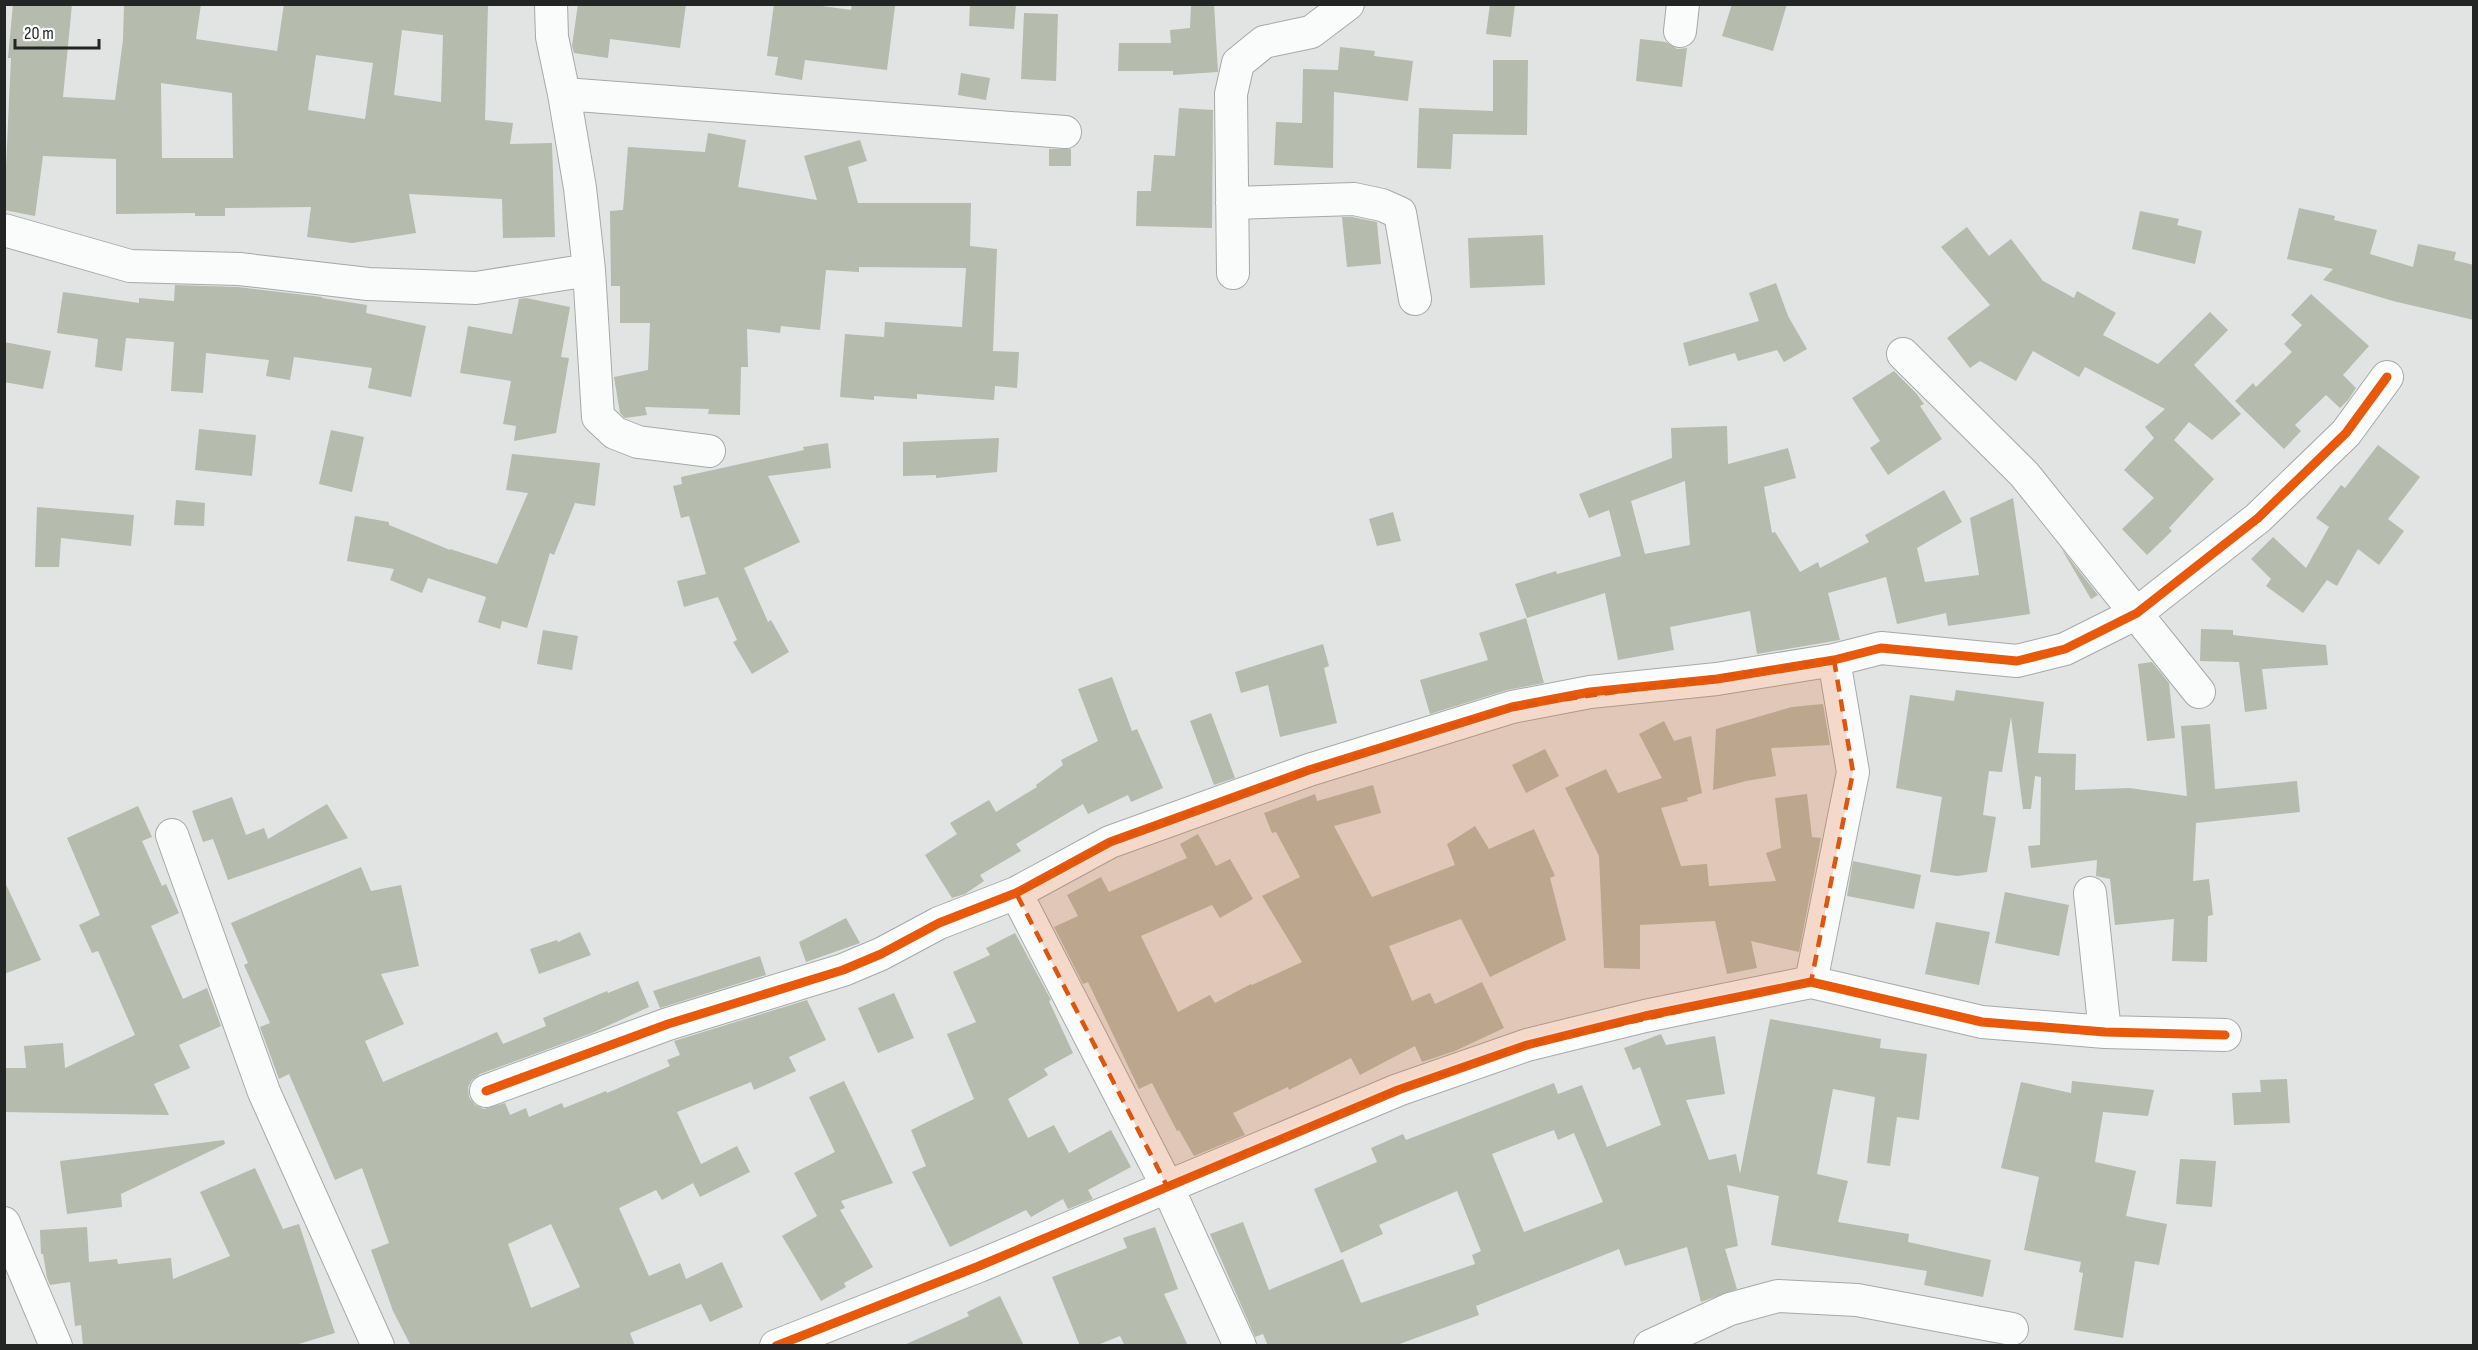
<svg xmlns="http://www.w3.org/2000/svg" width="2478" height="1350" font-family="'Sofia Sans Condensed',sans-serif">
  <rect width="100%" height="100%" fill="#e1e4e2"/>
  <!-- building -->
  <path fill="#b5bbad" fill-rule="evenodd" d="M 13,4 L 72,4 L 63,97 L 115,100 L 123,40 L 124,4 L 201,4 L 196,39 L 277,51 L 284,4 L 488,4 L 485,120 L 513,123 L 510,144 L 552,143 L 555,237 L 503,238 L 502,199 L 409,194 L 416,233 L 352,243 L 307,237 L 311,207 L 225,208 L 225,216 L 195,216 L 195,213 L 116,214 L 116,159 L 43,156 L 35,216 L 4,210 L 11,58 L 8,58 ZM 402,30 L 443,35 L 441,102 L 394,95 ZM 316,55 L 373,63 L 365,119 L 308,110 ZM 161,83 L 232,93 L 233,158 L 162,158 Z
    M 578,4 L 686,4 L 680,48 L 610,39 L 608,58 L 574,53 L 572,46 Z
    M 774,4 L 807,4 L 851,10 L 852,4 L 895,6 L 887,70 L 805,60 L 802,80 L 775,75 L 778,57 L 767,56 Z
    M 970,4 L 1016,4 L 1014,29 L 969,26 Z
    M 1191,4 L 1214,4 L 1218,72 L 1173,75 L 1173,71 L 1118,71 L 1119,43 L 1171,43 L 1170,30 L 1190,28 Z
    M 1490,4 L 1515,4 L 1511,37 L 1486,34 Z
    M 1732,4 L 1787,4 L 1773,51 L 1722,36 Z
    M 1024,13 L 1058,14 L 1056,81 L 1021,79 Z
    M 1640,39 L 1666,42 L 1677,49 L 1687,48 L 1682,87 L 1636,81 Z
    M 1340,47 L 1375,51 L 1374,56 L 1413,61 L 1408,101 L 1334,92 L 1333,168 L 1274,165 L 1276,122 L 1302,123 L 1303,69 L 1338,70 Z
    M 1493,60 L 1528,60 L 1527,135 L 1453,134 L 1451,169 L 1417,168 L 1419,108 L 1493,111 Z
    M 961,73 L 990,78 L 986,100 L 958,95 Z
    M 1179,108 L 1213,110 L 1212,228 L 1136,226 L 1137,191 L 1151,191 L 1154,155 L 1175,156 Z
    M 708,133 L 746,140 L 738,187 L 817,200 L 804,156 L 860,140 L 867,161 L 848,167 L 858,203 L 971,203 L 970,246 L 997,249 L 993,351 L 1019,352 L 1017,388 L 995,386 L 994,400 L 917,394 L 917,399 L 874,396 L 874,400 L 840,397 L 845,334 L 884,337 L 885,322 L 962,327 L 966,268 L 859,267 L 859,272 L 826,270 L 820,330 L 781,326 L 780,333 L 747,329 L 748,367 L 741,367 L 740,415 L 708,414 L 709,409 L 645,407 L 647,415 L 625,418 L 620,413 L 614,377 L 648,370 L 650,323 L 620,323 L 620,286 L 611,286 L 610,211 L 623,210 L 628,147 L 705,152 Z
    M 1049,149 L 1071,149 L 1071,166 L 1049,166 Z
    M 2299,208 L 2335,216 L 2334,220 L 2377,230 L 2370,254 L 2413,267 L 2418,244 L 2456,252 L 2454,260 L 2474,265 L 2474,320 L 2393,301 L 2323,280 L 2333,269 L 2287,259 Z
    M 2140,211 L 2179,219 L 2177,225 L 2202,231 L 2195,264 L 2132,249 Z
    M 1342,217 L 1352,217 L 1377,222 L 1381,264 L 1347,267 Z
    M 1967,227 L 1989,256 L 2011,239 L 2043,281 L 2074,298 L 2077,291 L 2116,313 L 2103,335 L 2158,364 L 2210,312 L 2228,330 L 2194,365 L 2241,414 L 2212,440 L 2189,422 L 2174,440 L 2214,479 L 2169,528 L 2172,531 L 2147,555 L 2122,529 L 2154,498 L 2124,470 L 2154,438 L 2145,427 L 2165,409 L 2085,367 L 2079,377 L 2033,351 L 2016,381 L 1980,361 L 1970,368 L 1947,338 L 1990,305 L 1941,247 Z
    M 1543,235 L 1545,285 L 1470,288 L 1468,238 Z
    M 1776,283 L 1788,316 L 1807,349 L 1784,362 L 1777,350 L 1738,361 L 1735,353 L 1689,366 L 1683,343 L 1759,321 L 1749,293 Z
    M 175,285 L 238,287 L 322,297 L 322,298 L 367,305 L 366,313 L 426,326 L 411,397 L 368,388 L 372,368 L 294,357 L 290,380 L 266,376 L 269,360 L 206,353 L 203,393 L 171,391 L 174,342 L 126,338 L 122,371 L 95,367 L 98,339 L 57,333 L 63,292 L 139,303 L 139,298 L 174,301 Z
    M 2311,294 L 2369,346 L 2343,375 L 2356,388 L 2348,400 L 2340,408 L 2326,395 L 2295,425 L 2301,431 L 2284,449 L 2235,401 L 2253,383 L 2256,387 L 2292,352 L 2284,344 L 2302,325 L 2291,315 Z
    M 526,298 L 570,307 L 561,357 L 569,358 L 556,433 L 514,441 L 516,426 L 503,424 L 511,381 L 460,373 L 468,326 L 512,334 L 519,299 Z
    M 4,342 L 51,351 L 43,389 L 4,382 Z
    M 1894,371 L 1916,393 L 1924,404 L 1920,406 L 1942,439 L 1888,475 L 1870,448 L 1880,441 L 1852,398 Z
    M 1727,426 L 1728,464 L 1788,448 L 1796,478 L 1764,487 L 1772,533 L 1775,532 L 1800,572 L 1818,562 L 1820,568 L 1869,542 L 1865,535 L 1944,490 L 1962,522 L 1917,548 L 1925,582 L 1979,575 L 1970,518 L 2013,498 L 2030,614 L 1948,626 L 1946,613 L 1897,624 L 1886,577 L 1828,593 L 1840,640 L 1757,654 L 1750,611 L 1670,627 L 1674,650 L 1618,660 L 1605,593 L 1527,618 L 1515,584 L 1556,571 L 1557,574 L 1621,556 L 1609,510 L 1589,518 L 1579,494 L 1672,458 L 1671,428 ZM 1685,481 L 1690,545 L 1645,554 L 1631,501 Z
    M 199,429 L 256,435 L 252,476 L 195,470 Z
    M 331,430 L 364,437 L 352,492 L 319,484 Z
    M 999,438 L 997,472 L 936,478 L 936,475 L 903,476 L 903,442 Z
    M 828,443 L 831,468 L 768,476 L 800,542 L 744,568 L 768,622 L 771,620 L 789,652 L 752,674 L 733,642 L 737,640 L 718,597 L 684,607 L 677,581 L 706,574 L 689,516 L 681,518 L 673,486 L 682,484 L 681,477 L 804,450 L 803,447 Z
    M 2378,445 L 2420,477 L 2388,519 L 2404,531 L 2379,565 L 2358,549 L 2337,586 L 2327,580 L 2303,613 L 2266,586 L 2271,579 L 2251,559 L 2273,537 L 2306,568 L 2329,527 L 2316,518 L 2341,485 L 2345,488 Z
    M 512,454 L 600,463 L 595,506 L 575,503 L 554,555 L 550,553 L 527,628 L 502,621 L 500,629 L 478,622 L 486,597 L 428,578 L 422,593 L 390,580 L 394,569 L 347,561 L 355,516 L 389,522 L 389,525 L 450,550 L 450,549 L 497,564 L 528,493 L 506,490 Z
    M 176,500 L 205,503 L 204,526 L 174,525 Z
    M 37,507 L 134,515 L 131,546 L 61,538 L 59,567 L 35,567 Z
    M 1393,512 L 1401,541 L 1377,546 L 1369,519 Z
    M 2061,548 L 2098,595 L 2091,599 Z
    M 1526,618 L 1544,683 L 1507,690 L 1430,714 L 1420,680 L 1488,660 L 1479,633 Z
    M 2201,629 L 2233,630 L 2233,635 L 2326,645 L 2328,665 L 2262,669 L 2267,709 L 2245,712 L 2239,662 L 2200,661 Z
    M 543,630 L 578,636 L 572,670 L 537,664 Z
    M 1323,644 L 1329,666 L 1324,668 L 1337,723 L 1280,737 L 1268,685 L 1241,693 L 1235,672 Z
    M 2152,662 L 2169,683 L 2175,738 L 2147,741 L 2138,664 Z
    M 1112,677 L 1132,731 L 1137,729 L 1163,788 L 1131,802 L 1128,795 L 1088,814 L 1083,804 L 1016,844 L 1021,851 L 980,875 L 984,881 L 965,894 L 952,898 L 925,855 L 957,834 L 950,823 L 989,800 L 996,812 L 1037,787 L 1036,785 L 1063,765 L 1061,760 L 1098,741 L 1078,689 Z
    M 1956,690 L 2044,702 L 2038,753 L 2076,754 L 2075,790 L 2129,788 L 2187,796 L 2181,726 L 2210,724 L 2215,789 L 2297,781 L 2300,812 L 2196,823 L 2193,881 L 2209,879 L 2213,915 L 2208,916 L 2207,962 L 2172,961 L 2174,919 L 2115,925 L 2110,879 L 2096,876 L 2097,860 L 2031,868 L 2028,846 L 2040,845 L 2041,777 L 2035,776 L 2031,809 L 2023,809 L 2011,717 L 2002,772 L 1989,771 L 1983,815 L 1996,817 L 1987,872 L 1957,876 L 1930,872 L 1942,797 L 1896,788 L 1910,695 L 1954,701 Z
    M 1823,704 L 1830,745 L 1771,748 L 1776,776 L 1746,781 L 1713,790 L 1716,729 L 1792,707 Z
    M 1211,713 L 1235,778 L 1214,785 L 1190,721 Z
    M 1664,721 L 1674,741 L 1691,736 L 1702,793 L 1687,798 L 1688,801 L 1661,808 L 1681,866 L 1707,864 L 1709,886 L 1776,881 L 1766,853 L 1781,848 L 1775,798 L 1807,794 L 1812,837 L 1821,838 L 1799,952 L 1751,941 L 1757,968 L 1727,974 L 1715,921 L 1640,925 L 1640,969 L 1604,968 L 1599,856 L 1565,788 L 1606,769 L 1618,793 L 1662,778 L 1639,734 Z
    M 1545,749 L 1559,776 L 1526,793 L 1512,765 Z
    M 1373,785 L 1381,813 L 1334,826 L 1372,897 L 1455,865 L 1447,844 L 1475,826 L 1489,849 L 1534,829 L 1555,876 L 1550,878 L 1566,940 L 1490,977 L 1461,919 L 1389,946 L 1412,1001 L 1430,993 L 1435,1004 L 1482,982 L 1504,1028 L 1455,1051 L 1422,1062 L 1415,1046 L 1360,1075 L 1351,1058 L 1289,1090 L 1288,1087 L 1233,1113 L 1245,1135 L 1194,1156 L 1179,1130 L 1177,1131 L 1152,1083 L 1139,1089 L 1088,982 L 1083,984 L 1054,927 L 1078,916 L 1067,895 L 1101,877 L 1109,892 L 1187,858 L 1180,844 L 1198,834 L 1216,866 L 1230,859 L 1253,899 L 1220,918 L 1212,905 L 1141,936 L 1178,1012 L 1210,995 L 1215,1003 L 1251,984 L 1252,985 L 1302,962 L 1262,896 L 1300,877 L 1276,832 L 1272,833 L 1264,813 L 1315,794 L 1317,801 Z
    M 232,797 L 246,835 L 264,828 L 268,839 L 327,804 L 348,838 L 228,880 L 213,839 L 203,842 L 192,811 Z
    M 138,806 L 152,837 L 142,841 L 162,886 L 166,884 L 179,913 L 151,926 L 183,999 L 207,988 L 221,1026 L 179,1045 L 190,1068 L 154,1084 L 169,1115 L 4,1112 L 4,1068 L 26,1068 L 24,1046 L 63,1043 L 65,1068 L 135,1035 L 98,951 L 92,953 L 79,925 L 100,915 L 67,838 Z
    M 1853,861 L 1921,875 L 1914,909 L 1847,896 Z
    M 361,867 L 371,891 L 401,885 L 419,966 L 381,974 L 404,1024 L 365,1041 L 383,1082 L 497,1032 L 503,1044 L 546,1026 L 543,1018 L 607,991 L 608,993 L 638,981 L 649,1007 L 592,1033 L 480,1074 L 472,1080 L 468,1087 L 469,1097 L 475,1105 L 484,1109 L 505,1103 L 510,1115 L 526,1108 L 529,1117 L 562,1103 L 564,1108 L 606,1091 L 607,1093 L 670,1066 L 667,1060 L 680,1055 L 674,1041 L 807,1000 L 826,1040 L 789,1057 L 796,1071 L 754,1090 L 751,1082 L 677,1112 L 701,1164 L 737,1146 L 750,1172 L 700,1197 L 693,1183 L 662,1200 L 656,1190 L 619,1208 L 649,1276 L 680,1263 L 686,1279 L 722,1262 L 743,1307 L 710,1322 L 701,1304 L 630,1333 L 635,1346 L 411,1346 L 393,1311 L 371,1250 L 389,1243 L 362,1168 L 335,1180 L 289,1074 L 279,1079 L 260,1027 L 270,1023 L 244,965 L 248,963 L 231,923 ZM 551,1224 L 580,1287 L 531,1308 L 508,1244 Z
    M 4,880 L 41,960 L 4,974 Z
    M 2005,892 L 2069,905 L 2059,956 L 1995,943 Z
    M 846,918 L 860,943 L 806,962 L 799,942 Z
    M 1936,922 L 1990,932 L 1979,985 L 1925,974 Z
    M 580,932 L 591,955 L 539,974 L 530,949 L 557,940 L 558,942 Z
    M 1015,933 L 1051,1000 L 1049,1001 L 1073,1053 L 1044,1069 L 1048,1075 L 1008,1099 L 1028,1138 L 1054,1125 L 1069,1153 L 1111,1130 L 1131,1167 L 1088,1190 L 1093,1199 L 1068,1209 L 1063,1199 L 1031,1217 L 1026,1210 L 950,1247 L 912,1172 L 926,1166 L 911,1130 L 974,1099 L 947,1034 L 976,1022 L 953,972 L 990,955 L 986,948 Z
    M 760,956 L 766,975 L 660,1008 L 653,991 Z
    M 894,993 L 914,1038 L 878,1053 L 858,1008 Z
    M 1770,1019 L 1881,1039 L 1880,1048 L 1927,1054 L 1919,1120 L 1897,1117 L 1890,1166 L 1867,1163 L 1875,1097 L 1833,1089 L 1817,1174 L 1848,1181 L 1838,1222 L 1909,1234 L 1908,1242 L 1991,1260 L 1983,1297 L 1924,1285 L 1927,1271 L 1771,1245 L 1779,1196 L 1727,1185 L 1738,1246 L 1725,1249 L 1737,1289 L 1701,1302 L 1687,1247 L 1625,1266 L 1619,1249 L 1476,1306 L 1479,1315 L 1394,1346 L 1268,1346 L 1263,1334 L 1255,1337 L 1210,1234 L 1243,1222 L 1269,1290 L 1343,1259 L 1361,1303 L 1475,1264 L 1472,1255 L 1481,1251 L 1457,1191 L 1379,1225 L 1383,1234 L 1341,1253 L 1314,1189 L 1377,1162 L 1371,1148 L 1403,1134 L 1406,1140 L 1554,1083 L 1558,1094 L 1582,1085 L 1607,1147 L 1661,1125 L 1640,1067 L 1633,1070 L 1624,1048 L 1661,1034 L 1666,1045 L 1715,1036 L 1725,1094 L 1686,1100 L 1709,1160 L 1736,1154 L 1740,1174 ZM 1554,1130 L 1558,1140 L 1574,1133 L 1603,1202 L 1524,1232 L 1492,1154 Z
    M 2287,1079 L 2290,1123 L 2234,1125 L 2232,1093 L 2261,1092 L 2260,1080 Z
    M 844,1081 L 893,1183 L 841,1201 L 845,1208 L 840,1210 L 873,1267 L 844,1283 L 846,1287 L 821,1301 L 782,1236 L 817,1216 L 794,1173 L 835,1152 L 809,1097 Z
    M 2072,1081 L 2154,1090 L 2148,1116 L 2103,1112 L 2095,1162 L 2136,1171 L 2126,1216 L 2167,1224 L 2159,1265 L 2135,1261 L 2123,1338 L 2074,1330 L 2083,1273 L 2079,1272 L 2081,1262 L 2024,1250 L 2039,1177 L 2001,1168 L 2021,1082 L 2071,1093 Z
    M 224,1140 L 225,1144 L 121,1194 L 122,1207 L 67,1214 L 60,1161 Z
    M 2180,1159 L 2216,1161 L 2212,1207 L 2176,1204 Z
    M 255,1168 L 283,1229 L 299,1224 L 335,1333 L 292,1346 L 83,1346 L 81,1325 L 75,1326 L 70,1282 L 50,1285 L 47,1278 L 43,1254 L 41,1254 L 40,1230 L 87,1227 L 89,1262 L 117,1259 L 118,1264 L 171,1258 L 173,1279 L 230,1256 L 200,1192 Z
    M 1155,1227 L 1178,1289 L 1164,1294 L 1188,1346 L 1125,1346 L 1120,1336 L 1095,1346 L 1080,1346 L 1052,1277 L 1127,1248 L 1123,1238 Z
    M 1000,1296 L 1024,1346 L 902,1346 L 969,1316 L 967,1312 Z"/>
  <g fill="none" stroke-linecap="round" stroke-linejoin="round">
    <!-- minor casing -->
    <g stroke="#a7a9a7" stroke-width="34">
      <path id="minor" d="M 551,4 L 552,37 L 564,94 L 580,188 L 589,270 L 598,417 L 615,433 L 638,442 L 709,451
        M 1680,31 L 1683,4
        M 564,94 L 1065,132
        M 1232,203 L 1354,199 L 1382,205 L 1400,213 L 1415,299
        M 4,230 L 130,266 L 239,269 L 368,284 L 476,288 L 589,270
        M 1233,273 L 1231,94 L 1238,63 L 1264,42 L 1311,32 L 1348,4
        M 1903,354 L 2024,474 L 2199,692
        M 172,835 L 264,1092 L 378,1346
        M 1016,893 L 1167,1186 L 1240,1346
        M 2090,893 L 2105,1032
        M 1811,982 L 1853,772 L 1834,660
        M 486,1091 L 668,1024 L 843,970 L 881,954 L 939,923 L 1016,893 L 1110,842 L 1309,770 L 1512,707 L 1590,692 L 1717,679 L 1834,660 L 1881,648 L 2017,661 L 2065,649 L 2137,613 L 2258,518 L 2346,433 L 2387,377
        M 4,1223 L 56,1346
        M 776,1346 L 979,1266 L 1398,1090 L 1527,1045 L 1645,1016 L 1811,982 L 1982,1022 L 2105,1032 L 2225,1035
        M 1650,1346 L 1730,1309 L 1778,1296 L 1857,1300 L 2012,1329"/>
    </g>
    <!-- minor -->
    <use href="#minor" stroke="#fafbfb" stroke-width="32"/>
    <!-- cycleway casing -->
    <g stroke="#fff" stroke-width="13">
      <path id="cycleway" d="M 486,1091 L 668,1024 L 843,970 L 881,954 L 939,923 L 1016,893 L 1110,842 L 1309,770 L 1512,707 L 1590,692 L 1717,679 L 1834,660 L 1881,648 L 2017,661 L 2065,649 L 2137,613 L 2258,518 L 2346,433 L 2387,377
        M 776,1346 L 979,1266 L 1398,1090 L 1527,1045 L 1645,1016 L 1811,982 L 1982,1022 L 2105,1032 L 2225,1035"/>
    </g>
    <!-- cycleway -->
    <use href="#cycleway" stroke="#e8590c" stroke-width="9"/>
  </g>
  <!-- marked area -->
  <path fill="#de560d" fill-opacity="0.2" stroke="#de560d" stroke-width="4.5" stroke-dasharray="12 8" stroke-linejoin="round" d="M 1834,660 L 1853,772 L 1811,982 L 1527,1045 L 1398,1090 L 1167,1186 L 1016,893 L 1110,842 L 1309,770 L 1512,707 Z"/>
  <!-- border -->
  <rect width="2478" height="1350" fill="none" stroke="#232524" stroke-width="12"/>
  <!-- scale -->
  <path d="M15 39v9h84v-9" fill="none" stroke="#232524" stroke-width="3"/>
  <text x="24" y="39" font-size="18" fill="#232524" stroke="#ffffff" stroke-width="4.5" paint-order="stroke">20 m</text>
</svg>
